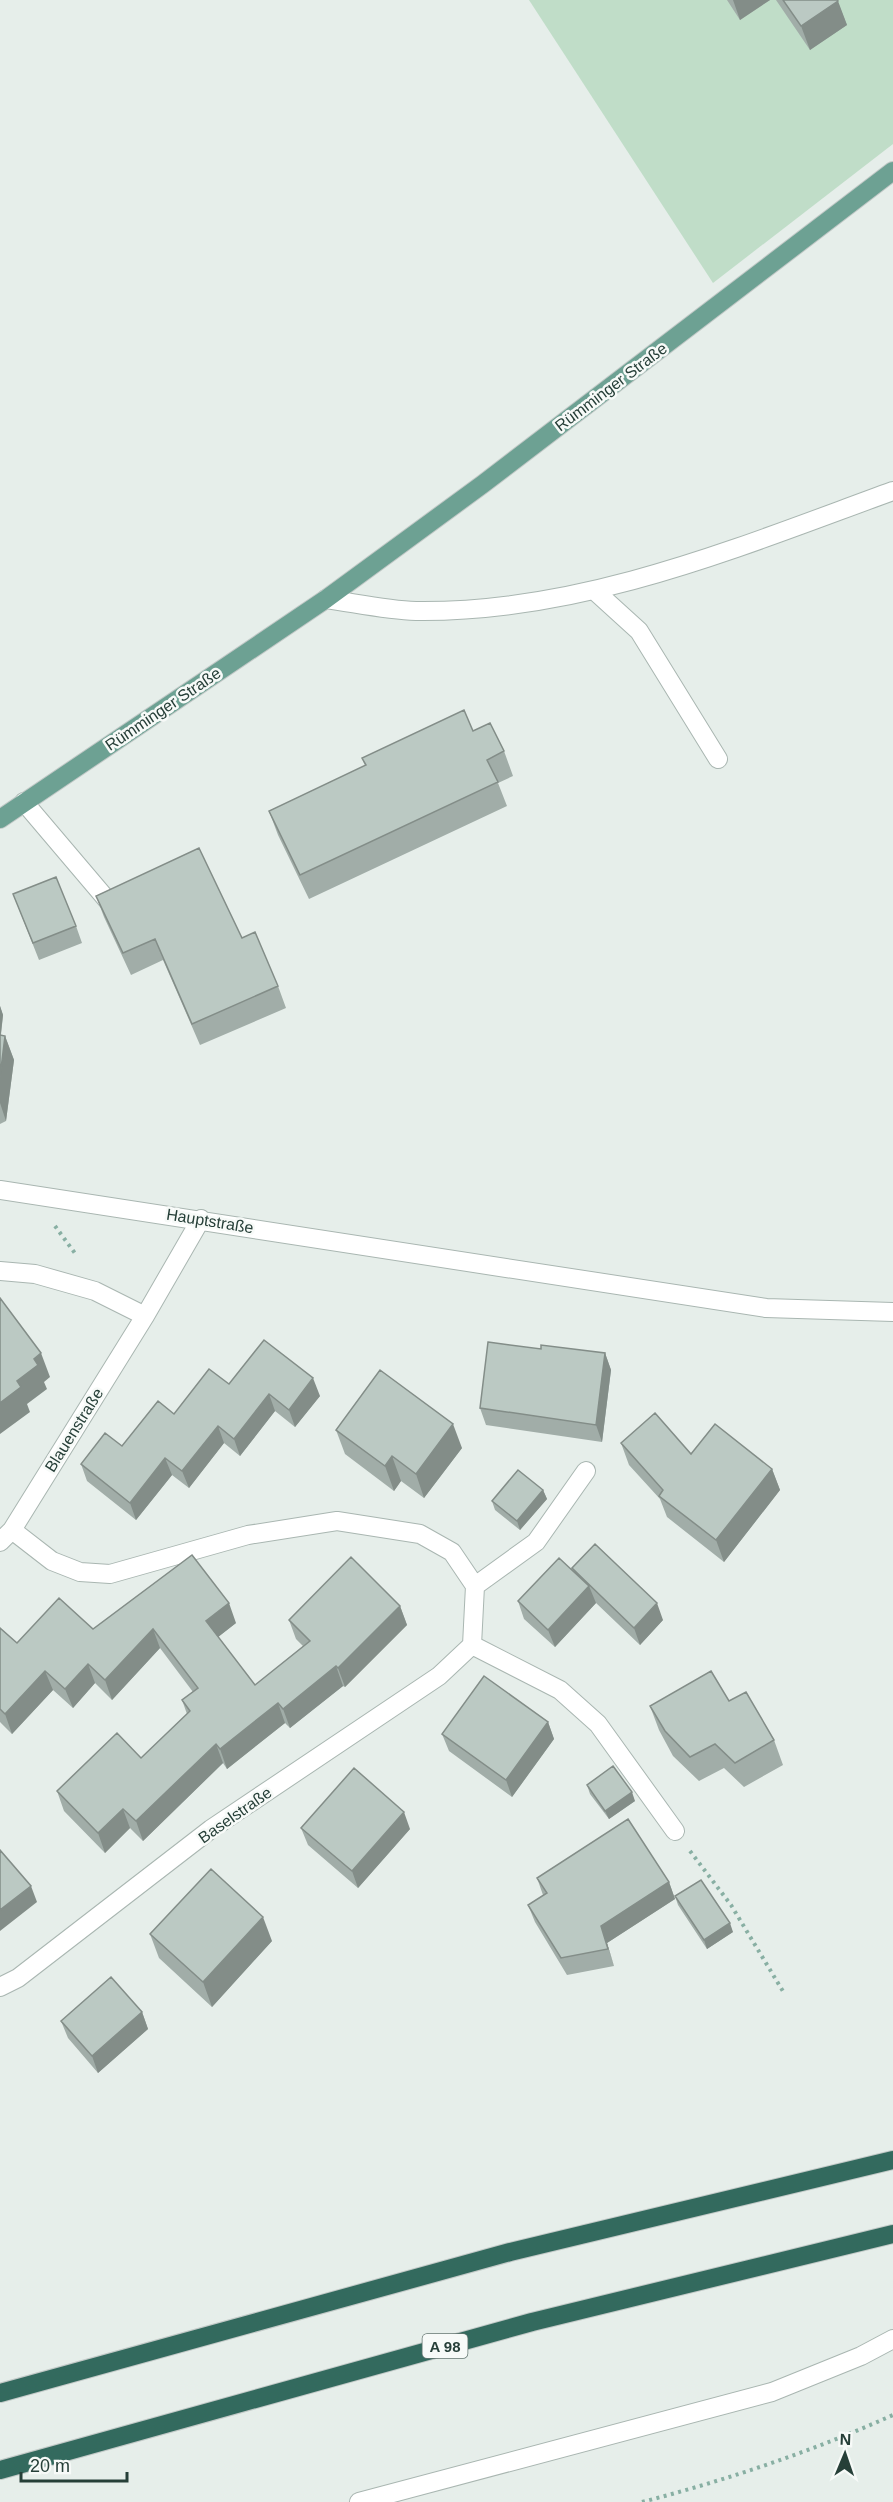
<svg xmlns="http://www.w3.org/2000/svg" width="893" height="2502" font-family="Helvetica,sans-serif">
  <rect width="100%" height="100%" fill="#e6eeea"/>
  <!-- green -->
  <path fill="#c0ddc8" d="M 529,0 L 893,0 L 893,144 L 713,283 Z"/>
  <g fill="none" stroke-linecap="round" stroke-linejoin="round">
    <!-- minor casing -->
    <g stroke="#a9b6b1" stroke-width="20">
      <path id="minor" d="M 595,591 L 639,631 L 718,759
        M 326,599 C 355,603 386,610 416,611 C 583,613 739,547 893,491
        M 24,802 L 108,901
        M 0,1190 L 766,1308 L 893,1312
        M 0,1271 L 35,1274 L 95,1291 L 145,1316
        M 0,1542 L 12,1530 L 145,1316 L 201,1219
        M 475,1586 L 536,1542 L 586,1471
        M 472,1645 L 560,1690 L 598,1724 L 675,1831
        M 0,1987 L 18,1978 L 211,1829 L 439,1676 L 472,1645 L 475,1586 L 452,1552 L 420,1534 L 337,1521 L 248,1535 L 110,1574 L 80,1572 L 52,1561 L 12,1530
        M 359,2502 L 772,2392 L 861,2356 L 893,2339"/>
    </g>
    <!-- major casing -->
    <g stroke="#c2c9c7" stroke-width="20">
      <path id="major" d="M 0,819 L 326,599 L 483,484 L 893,171"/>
    </g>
    <!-- highway casing -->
    <g stroke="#c2c9c7" stroke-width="20">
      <path id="highway" d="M 0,2393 L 510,2252 L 893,2160
        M 0,2470 L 532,2322 L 893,2234"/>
    </g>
    <!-- path -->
    <path stroke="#88afa3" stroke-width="4" stroke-dasharray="3 4.5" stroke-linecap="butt" d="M 55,1226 L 77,1256
      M 690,1851 L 731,1905 L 784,1993
      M 642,2502 C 727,2480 813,2451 893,2415"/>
    <!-- minor -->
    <use href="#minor" stroke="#fff" stroke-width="18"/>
    <!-- major -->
    <use href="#major" stroke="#6da193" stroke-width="18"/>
    <!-- highway -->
    <use href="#highway" stroke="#336a5e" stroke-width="18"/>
  </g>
  <!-- wall -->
  <path fill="#a1ada8" d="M 727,0 L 770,0 L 740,20 Z
    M 776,0 L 837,0 L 847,25 L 810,50 Z
    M 473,731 L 504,751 L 513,776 L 498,783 L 507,806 L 309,899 L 278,835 L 269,811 L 365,766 L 362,758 Z
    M 13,894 L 76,926 L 82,943 L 39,960 Z
    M 96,896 L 242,938 L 278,986 L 286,1008 L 200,1045 L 163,960 L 131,975 L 104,917 Z
    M 0,1006 L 3,1015 L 1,1035 L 5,1036 L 14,1060 L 6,1121 L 0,1124 Z
    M 541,1349 L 605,1353 L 611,1370 L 602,1442 L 486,1425 L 480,1408 Z
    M 229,1384 L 320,1396 L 295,1427 L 275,1411 L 240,1456 L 224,1443 L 189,1488 L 172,1475 L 136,1520 L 87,1481 L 81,1464 L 122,1446 L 174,1414 Z
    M 336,1430 L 462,1448 L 424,1498 L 401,1481 L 394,1491 L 345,1454 Z
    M 621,1443 L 691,1454 L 772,1469 L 780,1490 L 724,1562 L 667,1517 L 660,1499 L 629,1465 Z
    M 543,1490 L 547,1499 L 520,1530 L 495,1510 L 492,1501 Z
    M 572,1568 L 663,1620 L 640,1645 L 595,1602 L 596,1603 L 555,1647 L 524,1619 L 518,1601 L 573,1570 Z
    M 400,1606 L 407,1625 L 345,1687 L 343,1686 L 290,1728 L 285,1723 L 227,1769 L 223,1763 L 143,1841 L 130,1828 L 105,1853 L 64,1811 L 57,1791 L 141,1758 L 187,1714 L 182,1700 L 193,1692 L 160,1648 L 112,1700 L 95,1683 L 73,1708 L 53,1690 L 12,1734 L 0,1722 L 0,1628 L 17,1643 L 93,1629 L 236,1623 L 218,1637 L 255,1685 L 303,1646 L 296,1639 L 289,1620 Z
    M 729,1701 L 774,1740 L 783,1765 L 744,1787 L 724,1768 L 699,1781 L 673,1756 L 659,1730 L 650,1706 Z
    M 548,1722 L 554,1739 L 512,1797 L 449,1751 L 442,1734 Z
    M 587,1785 L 635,1801 L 609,1819 L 590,1794 Z
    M 301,1828 L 410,1829 L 358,1888 L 308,1845 Z
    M 537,1878 L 669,1882 L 675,1899 L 607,1943 L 614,1966 L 567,1975 L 535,1922 L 528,1905 L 543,1895 Z
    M 675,1896 L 733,1932 L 707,1949 L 678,1905 Z
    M 150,1934 L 272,1941 L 212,2007 L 159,1958 Z
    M 142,2012 L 148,2029 L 98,2073 L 68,2038 L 61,2021 Z"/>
  <!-- shaded-wall -->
  <path fill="#838d88" d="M 733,0 L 770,0 L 740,20 Z
    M 838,1 L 847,25 L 810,50 L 801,26 Z
    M 0,1006 L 3,1015 L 0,1041 Z
    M 5,1036 L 14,1060 L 6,1121 L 0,1103 L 0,1077 Z
    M 41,1353 L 50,1377 L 44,1382 L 47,1389 L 27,1404 L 30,1412 L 0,1434 L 0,1403 L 34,1359 Z
    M 605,1353 L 611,1370 L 602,1442 L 596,1425 Z
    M 313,1378 L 320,1396 L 295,1427 L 289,1410 Z
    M 269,1394 L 275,1411 L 240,1456 L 234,1439 Z
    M 453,1424 L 462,1448 L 424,1498 L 416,1474 Z
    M 218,1426 L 224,1443 L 189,1488 L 182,1471 Z
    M 392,1456 L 401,1481 L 394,1491 L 385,1466 Z
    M 165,1458 L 172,1475 L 136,1520 L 130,1503 Z
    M 772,1469 L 780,1490 L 724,1562 L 716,1540 Z
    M 543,1490 L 547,1499 L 520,1530 L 517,1521 Z
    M 589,1586 L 596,1603 L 555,1647 L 548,1630 Z
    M 229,1603 L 236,1623 L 213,1641 L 206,1621 Z
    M 657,1603 L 663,1620 L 640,1645 L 634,1628 Z
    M 400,1606 L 407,1625 L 345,1687 L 338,1668 Z
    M 153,1629 L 160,1648 L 112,1700 L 105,1680 Z
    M 88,1664 L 95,1683 L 73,1708 L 65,1689 Z
    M 336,1666 L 343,1686 L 290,1728 L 283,1709 Z
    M 45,1671 L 53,1690 L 12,1734 L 5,1714 Z
    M 278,1703 L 285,1723 L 227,1769 L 220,1749 Z
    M 548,1722 L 554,1739 L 512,1797 L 506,1780 Z
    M 216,1744 L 223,1763 L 143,1841 L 136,1821 Z
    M 632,1792 L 635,1801 L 609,1819 L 605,1811 Z
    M 123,1809 L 130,1828 L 105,1853 L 98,1833 Z
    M 404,1812 L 410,1829 L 358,1888 L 352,1871 Z
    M 669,1882 L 675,1899 L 607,1943 L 614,1966 L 601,1926 Z
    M 31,1886 L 37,1902 L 0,1931 L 0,1910 Z
    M 263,1917 L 272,1941 L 212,2007 L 203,1982 Z
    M 730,1923 L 733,1932 L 707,1949 L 704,1940 Z
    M 142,2012 L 148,2029 L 98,2073 L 92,2056 Z"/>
  <!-- building -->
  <path fill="#bbc9c3" stroke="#838d88" stroke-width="1.5" d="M 783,0 L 837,0 L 838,1 L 801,26 Z
    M 464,710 L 473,731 L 490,723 L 504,751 L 487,760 L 498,782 L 300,875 L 269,811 L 366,765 L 362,758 Z
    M 199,848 L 242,938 L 255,932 L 278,986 L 192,1024 L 155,939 L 123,953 L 96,896 Z
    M 56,877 L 76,926 L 33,943 L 13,894 Z
    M 0,1035 L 5,1036 L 0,1077 Z
    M 0,1298 L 41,1353 L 34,1359 L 38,1365 L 17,1381 L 21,1387 L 0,1403 Z
    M 264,1340 L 313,1378 L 289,1410 L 269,1394 L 234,1439 L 218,1426 L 182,1471 L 165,1458 L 130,1503 L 81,1464 L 105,1433 L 122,1446 L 158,1401 L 174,1414 L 209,1369 L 229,1384 Z
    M 488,1342 L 541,1349 L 541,1345 L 605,1353 L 596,1425 L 480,1408 Z
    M 380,1370 L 453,1424 L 416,1474 L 392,1456 L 385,1466 L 336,1430 Z
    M 655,1413 L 691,1454 L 715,1424 L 772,1469 L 716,1540 L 659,1496 L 663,1490 L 621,1443 Z
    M 518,1470 L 543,1490 L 517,1521 L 492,1501 Z
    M 595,1544 L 657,1603 L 634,1628 L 572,1568 Z
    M 192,1555 L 229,1603 L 206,1621 L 255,1685 L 310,1641 L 289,1620 L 351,1557 L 400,1606 L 338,1668 L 336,1666 L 283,1709 L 278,1703 L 220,1749 L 216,1744 L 136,1821 L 123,1809 L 98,1833 L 57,1791 L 117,1733 L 141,1758 L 190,1711 L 182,1700 L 198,1688 L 153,1629 L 105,1680 L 88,1664 L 65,1689 L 45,1671 L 5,1714 L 0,1709 L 0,1628 L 17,1643 L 59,1598 L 93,1629 Z
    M 559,1558 L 589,1586 L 548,1630 L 518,1601 Z
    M 711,1671 L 729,1701 L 746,1692 L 774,1740 L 735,1763 L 715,1744 L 690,1757 L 665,1731 L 650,1706 Z
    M 484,1676 L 548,1722 L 506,1780 L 442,1734 Z
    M 613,1766 L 632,1792 L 605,1811 L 587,1785 Z
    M 354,1768 L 404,1812 L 352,1871 L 301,1828 Z
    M 628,1819 L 669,1882 L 601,1926 L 608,1949 L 561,1958 L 528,1905 L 547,1893 L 537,1878 Z
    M 0,1850 L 31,1886 L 0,1910 Z
    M 211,1869 L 263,1917 L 203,1982 L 150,1934 Z
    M 701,1880 L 730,1923 L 704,1940 L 675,1896 Z
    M 111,1977 L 142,2012 L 92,2056 L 61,2021 Z"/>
  <g text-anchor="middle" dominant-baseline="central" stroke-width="5" stroke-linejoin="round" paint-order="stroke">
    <!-- shield labels -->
    <rect fill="#f7faf8" stroke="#657772" stroke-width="1.5" x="422.5" y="2334" width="45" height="24" rx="4.5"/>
    <g font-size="15" font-weight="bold" fill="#263f38">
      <text x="445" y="2346">A 98</text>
    </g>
    <!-- street labels -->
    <g font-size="16" fill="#263f38" stroke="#f7faf8">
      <text transform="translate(611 387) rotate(-37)">Rümminger Straße</text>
      <text transform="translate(163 709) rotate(-34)">Rümminger Straße</text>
      <text transform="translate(210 1221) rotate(9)">Hauptstraße</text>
      <text transform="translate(74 1430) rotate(-58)">Blauenstraße</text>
      <text transform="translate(235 1815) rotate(-35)">Baselstraße</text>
    </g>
  </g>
  <!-- north arrow -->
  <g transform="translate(845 2454) rotate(2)" stroke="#f7faf8" stroke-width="4.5" paint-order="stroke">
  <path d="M0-4.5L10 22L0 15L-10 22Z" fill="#263f38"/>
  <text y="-9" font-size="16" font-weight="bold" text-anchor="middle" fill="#263f38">N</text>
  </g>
  <!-- scale -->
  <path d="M21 2472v9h106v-9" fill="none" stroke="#263f38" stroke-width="3"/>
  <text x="30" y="2472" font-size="18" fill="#263f38" stroke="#f7faf8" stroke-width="4.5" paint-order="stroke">20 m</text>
</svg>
